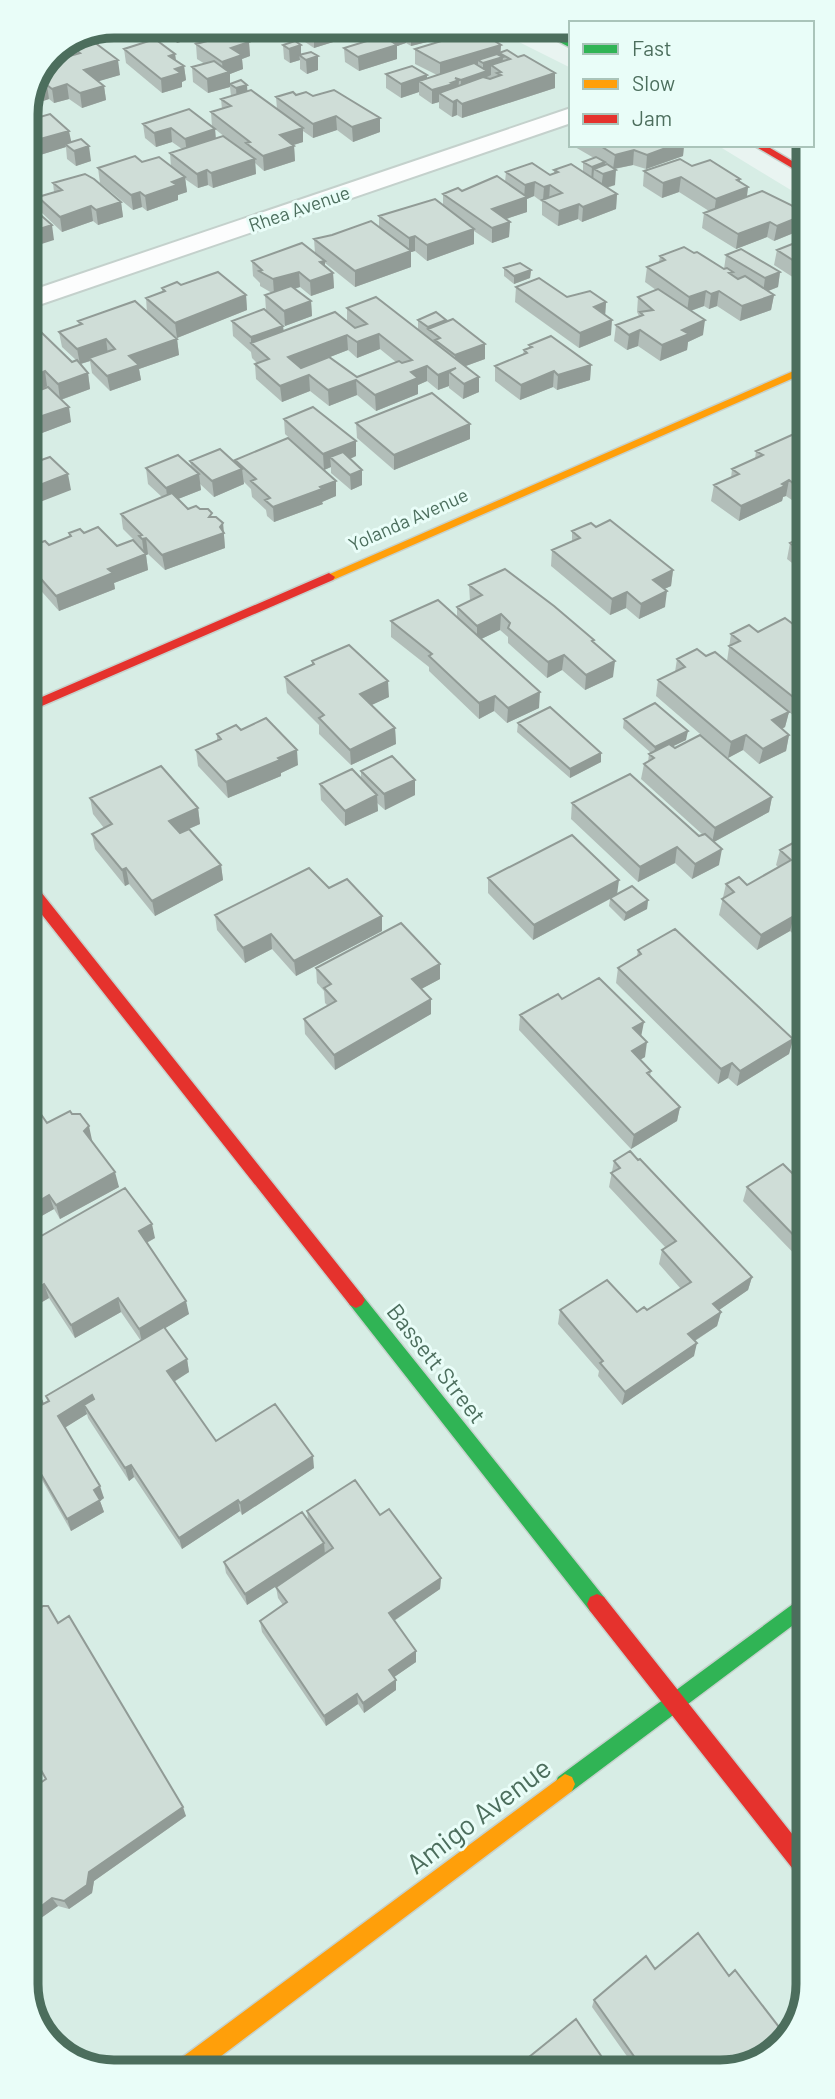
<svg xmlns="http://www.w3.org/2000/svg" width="835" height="2099" font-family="Barlow,sans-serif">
  <rect width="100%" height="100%" fill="#e9f4f1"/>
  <!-- residential -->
  <path fill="#d7ede5" d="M 114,26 L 487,26 L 571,68 L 571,145 L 717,145 L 804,198 L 809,1985 L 791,2038 L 749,2068 L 108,2073 L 60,2054 L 31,2013 L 26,109 L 52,52 Z"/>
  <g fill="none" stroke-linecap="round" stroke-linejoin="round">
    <!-- street casing -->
    <g stroke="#c4d1cc" stroke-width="4">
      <path id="street" d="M 571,108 L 571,123 L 27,309 L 27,292 Z"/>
    </g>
    <!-- fast casing -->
    <g stroke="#c6d2cd" stroke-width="3">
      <path id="fast" d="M 529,26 L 541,26 L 571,41 L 571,48 Z
        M 356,1292 L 362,1295 L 604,1597 L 607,1604 L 604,1611 L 597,1614 L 590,1611 L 350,1305 L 347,1300 L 350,1295 Z
        M 808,1593 L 808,1614 L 572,1791 L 565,1794 L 558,1791 L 555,1784 L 558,1777 Z"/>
    </g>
    <!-- slow casing -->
    <g stroke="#c6d2cd" stroke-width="3">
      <path id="slow" d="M 805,366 L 805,373 L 333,580 L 325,580 L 323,577 Z
        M 565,1774 L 572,1777 L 575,1784 L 572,1791 L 200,2072 L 170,2072 L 173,2064 Z"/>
    </g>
    <!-- jam casing -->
    <g stroke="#c6d2cd" stroke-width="3">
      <path id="jam" d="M 753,145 L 765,145 L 804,168 L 804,175 Z
        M 329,573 L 335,577 L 333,580 L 28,712 L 28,703 Z
        M 28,881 L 33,882 L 362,1295 L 365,1300 L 362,1305 L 356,1308 L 350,1305 L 28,897 Z
        M 597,1594 L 604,1597 L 808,1854 L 808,1880 L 800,1878 L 590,1611 L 587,1604 L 590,1597 Z"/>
    </g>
    <!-- street -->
    <use href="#street" fill="#fcfdfd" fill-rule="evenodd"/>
    <!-- fast -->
    <use href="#fast" fill="#30b455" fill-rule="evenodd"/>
    <!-- slow -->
    <use href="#slow" fill="#ff9f0a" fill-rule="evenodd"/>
    <!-- jam -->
    <use href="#jam" fill="#e5322d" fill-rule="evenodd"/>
  </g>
  <!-- wall -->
  <path fill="#b2beb9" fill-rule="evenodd" d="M 162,26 L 244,26 L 248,29 L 250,56 L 242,59 L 243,69 L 230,74 L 230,84 L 247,91 L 277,109 L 276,97 L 296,95 L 313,96 L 380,118 L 380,132 L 353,142 L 337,130 L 313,138 L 303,131 L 303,142 L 294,145 L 295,161 L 264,171 L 255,163 L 256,174 L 213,188 L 208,185 L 198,188 L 185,179 L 187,192 L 178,195 L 178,200 L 147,211 L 142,207 L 133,210 L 100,183 L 98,168 L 142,162 L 171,167 L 170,153 L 182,149 L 172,142 L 156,147 L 145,138 L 143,124 L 212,127 L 211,112 L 222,109 L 221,99 L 231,96 L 230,87 L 208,93 L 193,82 L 192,67 L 205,64 L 197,59 L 196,44 L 197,44 L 190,39 L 177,43 L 163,33 ZM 215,129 L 236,146 L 216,138 Z
    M 293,26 L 358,26 L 348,29 L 346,27 L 346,38 L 314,48 L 293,34 Z
    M 376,26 L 458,26 L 458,30 L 501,45 L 501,52 L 518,57 L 555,73 L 555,88 L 462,118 L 457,115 L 452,117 L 439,108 L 439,102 L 432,104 L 419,95 L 419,92 L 401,98 L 386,88 L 386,74 L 427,78 L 437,75 L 415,64 L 415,49 L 438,42 L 435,40 L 411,46 L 406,43 L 397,46 L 397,59 L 359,71 L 345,62 L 344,48 L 380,37 L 376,34 Z
    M 283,45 L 301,45 L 301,55 L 318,70 L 307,74 L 300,69 L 300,60 L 290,63 L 284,59 Z
    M 73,48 L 120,75 L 98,81 L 104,86 L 106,100 L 82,108 L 69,99 L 54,103 L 49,99 L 37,103 L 31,98 L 48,62 L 74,55 Z
    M 124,49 L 175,54 L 176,61 L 184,66 L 186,80 L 182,82 L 182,87 L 162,93 L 126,63 Z
    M 26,121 L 71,142 L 91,161 L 76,166 L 67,159 L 66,147 L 27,159 Z
    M 575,145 L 684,145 L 683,156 L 646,169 L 633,165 L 615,169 L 615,185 L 607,188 L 617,194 L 616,209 L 582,222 L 578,219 L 558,226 L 542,215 L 542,202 L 534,196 L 527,199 L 527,212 L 506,219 L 510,222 L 509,237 L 492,243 L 474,231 L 474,244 L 427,261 L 415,251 L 411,252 L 411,267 L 355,287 L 325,263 L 325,266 L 333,273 L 334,288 L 311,296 L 300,287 L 295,289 L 311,301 L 312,316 L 285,326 L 266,311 L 265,295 L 272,293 L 260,286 L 260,283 L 253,276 L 252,261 L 315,253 L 314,239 L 379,228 L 379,216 L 443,205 L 443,194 L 462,191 L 505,182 L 506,172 L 550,175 L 554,174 L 554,170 L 583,172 L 583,162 L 594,158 L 575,147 Z
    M 692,166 L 740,179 L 740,182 L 748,187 L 747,197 L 804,215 L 801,230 L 774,241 L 767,237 L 736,249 L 702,228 L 704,213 L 709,211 L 679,192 L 662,198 L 643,186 L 644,171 Z
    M 53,183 L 121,202 L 123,217 L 98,225 L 93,221 L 62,232 L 41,212 L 38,197 L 54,192 Z
    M 805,239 L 805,285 L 774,265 L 777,250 Z
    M 694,253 L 724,269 L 726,255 L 780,272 L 778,287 L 768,291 L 774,295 L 771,310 L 740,321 L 717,306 L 709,309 L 704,306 L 691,311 L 703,335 L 688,342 L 687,350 L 660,361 L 638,346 L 627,350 L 614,341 L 616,325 L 639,316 L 637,312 L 638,297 L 656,290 L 645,282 L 647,267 L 659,262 L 660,256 Z
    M 504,268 L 531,270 L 530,278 L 514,284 L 504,276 Z
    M 181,285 L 246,295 L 247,310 L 177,338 L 157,321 L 177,339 L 179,355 L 139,369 L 141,380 L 110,391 L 92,373 L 90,361 L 81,364 L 88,373 L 90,389 L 61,400 L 71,422 L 42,433 L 27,418 L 27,338 L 72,362 L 76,360 L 62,347 L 59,332 L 79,325 L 78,321 L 147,312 L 146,298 L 162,292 L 162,288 Z
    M 516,287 L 567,297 L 606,302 L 605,315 L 611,335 L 579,348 L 515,302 Z
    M 347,308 L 418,329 L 418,320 L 446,322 L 485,359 L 466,366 L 479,377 L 479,392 L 463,399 L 449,388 L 449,386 L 438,390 L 427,381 L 418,385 L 418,394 L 376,411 L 357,395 L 329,406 L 310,391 L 282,402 L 256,379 L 255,364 L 257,363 L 252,358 L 251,352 L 233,336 L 232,321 L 283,326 L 284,331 L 347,322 ZM 380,349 L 396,362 L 357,377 L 301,368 L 348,350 L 357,358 Z
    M 529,345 L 591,365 L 590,380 L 557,390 L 553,387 L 520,400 L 495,381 L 495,366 L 523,354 L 524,350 L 529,348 Z
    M 284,419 L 356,456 L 350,459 L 362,470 L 362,485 L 351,490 L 331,473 L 331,467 L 324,470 L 285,434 Z
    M 356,423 L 470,439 L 394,470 L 357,438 Z
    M 805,442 L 805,498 L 795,502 L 786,496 L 783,497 L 782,501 L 739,521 L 711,501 L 714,485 L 731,478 L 732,469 L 755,459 L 756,451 Z
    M 235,460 L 336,496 L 322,502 L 323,504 L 274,522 L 267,516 L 266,510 L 252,497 L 251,489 L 244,482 L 244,484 L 214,497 L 200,484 L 201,490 L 178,499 L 188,509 L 200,509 L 223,523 L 225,548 L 165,570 L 148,554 L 146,555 L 148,570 L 114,583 L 115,589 L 59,611 L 27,575 L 27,547 L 49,545 L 70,537 L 69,533 L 84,533 L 117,546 L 140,548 L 140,546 L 123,529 L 121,514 L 162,497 L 148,484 L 146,468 L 191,466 L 190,461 L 235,462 Z
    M 596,527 L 673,570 L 671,586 L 664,589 L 665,607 L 639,619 L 626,608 L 610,615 L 551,566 L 552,550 L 572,541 L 572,531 Z
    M 805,536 L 805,573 L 787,559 L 790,543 Z
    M 469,585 L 594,643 L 613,677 L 585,690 L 562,670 L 547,678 L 508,643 L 508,637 L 500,630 L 481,639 L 539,708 L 507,723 L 494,711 L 479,719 L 429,671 L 429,667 L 391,637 L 391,621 L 457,617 L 457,607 L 470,601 Z
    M 758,632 L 806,634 L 806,716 L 799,720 L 789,712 L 785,727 L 782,729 L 789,735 L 786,751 L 759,764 L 743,750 L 728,758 L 656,696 L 658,680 L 675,672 L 677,659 L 706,656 L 727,661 L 731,634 Z
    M 312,661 L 389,697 L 371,705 L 395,728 L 396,744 L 351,765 L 319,734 L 319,725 L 287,693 L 285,677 L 312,665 Z
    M 624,719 L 686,740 L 672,747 L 772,797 L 769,812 L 714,842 L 719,865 L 692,879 L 675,863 L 638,882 L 571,819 L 572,803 L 699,836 L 703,835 L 641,779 L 644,764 L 648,762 L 649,754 L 651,753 L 623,728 Z
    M 518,723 L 601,753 L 601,762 L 570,778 L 517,732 Z
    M 241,730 L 298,765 L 281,773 L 281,776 L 228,798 L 198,766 L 196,750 L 217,740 L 217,734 Z
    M 361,771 L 415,780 L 415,795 L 385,810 L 377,803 L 378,811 L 345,826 L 321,800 L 320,784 L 361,779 Z
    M 90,798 L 198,808 L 200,824 L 180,833 L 221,865 L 223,880 L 155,916 L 129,884 L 125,886 L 95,849 L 92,834 L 104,828 L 93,814 Z
    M 806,807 L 806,831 L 799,825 L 802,809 Z
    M 806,836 L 806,946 L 790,931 L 757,950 L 719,915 L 726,884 L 747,885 L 778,867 L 776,865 L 780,850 Z
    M 488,878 L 617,894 L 648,900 L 647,909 L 624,921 L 609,906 L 610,899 L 533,940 L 488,893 Z
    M 329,888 L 382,916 L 382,931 L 296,976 L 272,949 L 245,963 L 217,930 L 215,915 Z
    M 638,950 L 793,1039 L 789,1054 L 737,1086 L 728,1078 L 718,1084 L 616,983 L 618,968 L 637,956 Z
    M 440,964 L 440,979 L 421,989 L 431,999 L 431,1014 L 335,1070 L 305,1034 L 304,1019 L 328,1006 L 325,1003 L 324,991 L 317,983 L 316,968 Z
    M 562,999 L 641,1036 L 645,1057 L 640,1059 L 651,1071 L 650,1076 L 680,1107 L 677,1121 L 631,1149 L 519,1030 L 520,1015 Z
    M 29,1115 L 92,1140 L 119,1187 L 60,1219 L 54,1209 L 29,1223 Z
    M 614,1161 L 752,1277 L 748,1290 L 719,1310 L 721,1312 L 717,1326 L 695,1341 L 694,1356 L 622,1405 L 598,1376 L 599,1371 L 558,1324 L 560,1310 L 637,1312 L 647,1310 L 681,1289 L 659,1264 L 662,1250 L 666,1248 L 609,1187 Z
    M 807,1167 L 807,1267 L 743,1201 L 747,1187 L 794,1175 Z
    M 155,1238 L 147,1243 L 189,1314 L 165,1328 L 187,1359 L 189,1372 L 174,1382 L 216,1441 L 314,1468 L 242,1515 L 240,1511 L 182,1549 L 134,1477 L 129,1481 L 88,1418 L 87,1414 L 65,1427 L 104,1498 L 100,1501 L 104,1512 L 71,1531 L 30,1459 L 29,1376 L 44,1403 L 48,1401 L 46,1396 L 141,1341 L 121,1312 L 75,1338 L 49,1298 L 30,1309 L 29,1243 Z
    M 307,1511 L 380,1515 L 441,1578 L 440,1589 L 394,1621 L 416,1662 L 394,1677 L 396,1680 L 396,1690 L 364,1713 L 358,1704 L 326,1726 L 262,1632 L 260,1621 L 283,1605 L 278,1598 L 276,1587 L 297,1572 L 247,1605 L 226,1573 L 224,1562 L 308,1520 Z
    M 58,1623 L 186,1816 L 94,1881 L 92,1893 L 69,1909 L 58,1906 L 31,1925 L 30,1790 L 46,1779 Z
    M 655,1969 L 729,1976 L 749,2068 L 636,2069 L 592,2007 L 594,2000 Z"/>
  <!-- shaded-wall -->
  <path fill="#919b96" d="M 184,26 L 189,26 L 190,39 L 177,43 L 175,29 Z
    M 338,26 L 346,26 L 346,38 L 314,48 L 314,34 Z
    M 435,26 L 435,40 L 411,46 L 411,31 Z
    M 458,26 L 458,40 L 445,40 L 443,39 L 443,31 Z
    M 229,29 L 230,44 L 206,51 L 204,37 Z
    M 248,29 L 250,56 L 242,59 L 243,69 L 230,74 L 230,87 L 208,93 L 207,79 L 223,74 L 222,62 L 231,48 L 235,46 L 234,33 Z
    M 406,29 L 406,43 L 397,46 L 397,59 L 359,71 L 358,57 L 395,46 L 395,32 Z
    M 301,45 L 301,56 L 299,55 L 300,60 L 290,63 L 289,49 Z
    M 501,45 L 500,54 L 499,53 L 499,59 L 503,57 L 502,72 L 491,65 L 491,75 L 487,77 L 486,85 L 460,94 L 461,80 L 483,72 L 483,63 L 478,60 L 478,66 L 440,77 L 440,63 Z
    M 175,54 L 177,68 L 184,66 L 186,80 L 182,82 L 182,87 L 162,93 L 161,79 L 169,56 Z
    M 318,56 L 318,70 L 307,74 L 306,60 Z
    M 118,60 L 120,75 L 86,85 L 84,70 Z
    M 555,73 L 555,88 L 462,118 L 462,104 Z
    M 427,75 L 427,86 L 419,81 L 419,92 L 401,98 L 401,84 Z
    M 459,80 L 458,95 L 439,93 L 439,102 L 432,104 L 432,90 Z
    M 67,84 L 69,99 L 54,103 L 52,89 Z
    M 47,85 L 49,99 L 37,103 L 35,90 L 36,88 Z
    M 247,85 L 248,99 L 237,103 L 236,88 Z
    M 104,86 L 106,100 L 82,108 L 80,93 Z
    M 457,100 L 457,115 L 452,117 L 453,102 Z
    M 336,116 L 337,130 L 313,138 L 313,124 Z
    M 380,118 L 380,132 L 353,142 L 352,127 Z
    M 171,128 L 172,142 L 156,147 L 154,133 Z
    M 303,128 L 303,142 L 280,149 L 280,135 Z
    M 215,129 L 216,144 L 187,153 L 185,139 Z
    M 69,131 L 72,145 L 65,144 L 66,147 L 27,159 L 26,143 Z
    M 674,145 L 684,145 L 683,156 L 646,169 L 647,155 Z
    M 89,146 L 91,161 L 76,166 L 74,151 Z
    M 294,146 L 295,161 L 264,171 L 263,156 Z
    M 634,150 L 633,165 L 613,169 L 615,155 Z
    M 255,159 L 256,174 L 213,188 L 211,173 Z
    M 605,162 L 604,174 L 616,170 L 615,185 L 601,189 L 603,174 L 594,169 L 593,181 L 591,182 L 592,167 Z
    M 207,170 L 208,185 L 198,188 L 197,174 Z
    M 185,177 L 187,192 L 178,195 L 178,200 L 147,211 L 145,196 L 172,182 Z
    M 681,177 L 679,192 L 662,198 L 663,183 Z
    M 740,179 L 739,190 L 748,187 L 746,202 L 714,214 L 716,199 L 737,180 Z
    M 535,182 L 534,196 L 527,199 L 527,212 L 491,224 L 492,209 L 524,198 L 525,185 Z
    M 550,185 L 549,200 L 543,200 L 544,187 Z
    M 140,192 L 142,207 L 133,210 L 131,195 Z
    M 617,194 L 616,209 L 582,222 L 583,207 Z
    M 121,202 L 123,217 L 98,225 L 96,210 Z
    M 579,204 L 578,219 L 558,226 L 559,211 Z
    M 91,206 L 93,221 L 62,232 L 60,217 Z
    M 804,215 L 801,230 L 774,241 L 777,226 Z
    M 510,222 L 509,237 L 492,243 L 492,228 Z
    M 770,222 L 767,237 L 736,249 L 738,234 Z
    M 52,225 L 54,240 L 29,248 L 27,233 Z
    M 474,229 L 474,244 L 427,261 L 427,245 Z
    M 415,236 L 415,251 L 411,252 L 411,267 L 355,287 L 355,271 L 409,252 L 409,238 Z
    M 325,261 L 325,275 L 333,273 L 334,288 L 311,296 L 310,281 L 320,262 Z
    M 531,270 L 530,278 L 514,284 L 514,276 Z
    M 299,272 L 300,287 L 274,294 L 273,279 Z
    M 780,272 L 778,287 L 763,293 L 765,278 Z
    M 706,291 L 704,306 L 687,312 L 689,297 Z
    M 719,291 L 717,306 L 709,309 L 711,294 Z
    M 246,295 L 247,310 L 177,338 L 175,323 Z
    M 774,295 L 771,310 L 740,321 L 742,306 Z
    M 311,301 L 312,316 L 285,326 L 284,311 Z
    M 606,302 L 605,317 L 594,307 Z
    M 446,320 L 446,335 L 428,329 L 428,342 L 428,327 Z
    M 612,320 L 611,335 L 579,348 L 580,333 Z
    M 705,320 L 703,335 L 688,342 L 687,350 L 660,361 L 662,345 L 682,330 Z
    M 283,326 L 284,341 L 251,343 L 251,337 Z
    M 640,330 L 638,346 L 627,350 L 629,335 Z
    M 379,334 L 380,349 L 357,358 L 357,342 Z
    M 347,335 L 348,350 L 289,373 L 288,357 Z
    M 106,339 L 108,355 L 89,358 L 90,361 L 80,364 L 77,349 Z
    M 177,339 L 179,355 L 139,369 L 141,380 L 110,391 L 107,376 L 129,356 Z
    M 485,344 L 485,359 L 449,372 L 449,386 L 438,390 L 438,375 L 455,368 L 455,355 Z
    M 591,365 L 590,380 L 557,390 L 558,375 Z
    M 427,366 L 427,381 L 418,385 L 418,394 L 376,411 L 375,395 L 411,372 Z
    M 45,371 L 47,386 L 27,397 L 27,380 Z
    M 554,371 L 553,387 L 520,400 L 521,385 Z
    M 88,373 L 90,389 L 60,400 L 58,384 Z
    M 309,375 L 310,391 L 282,402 L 280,386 Z
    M 479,377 L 479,392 L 463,399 L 464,384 Z
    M 356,380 L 357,395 L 329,406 L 328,390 Z
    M 69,407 L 71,422 L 42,433 L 39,417 Z
    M 470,424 L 470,439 L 394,470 L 394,455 Z
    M 356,441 L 356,456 L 338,464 L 330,457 L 331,467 L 324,470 L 323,454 Z
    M 242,469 L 244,484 L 214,497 L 212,481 Z
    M 362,470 L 362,485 L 351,490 L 350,475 Z
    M 805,472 L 805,498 L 795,502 L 798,487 Z
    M 68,474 L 71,490 L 27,507 L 27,490 Z
    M 199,474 L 201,490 L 168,503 L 166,488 Z
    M 789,480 L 786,496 L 783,497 L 782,501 L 739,521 L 741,506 Z
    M 336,481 L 336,496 L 322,502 L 323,504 L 274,522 L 273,507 Z
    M 223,523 L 225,548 L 165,570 L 162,555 L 220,527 Z
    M 146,538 L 148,554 L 146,555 L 148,570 L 114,583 L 115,589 L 59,611 L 56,596 L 108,569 L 144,555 L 142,539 Z
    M 673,570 L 671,586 L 651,595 L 653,580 Z
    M 667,591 L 665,607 L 639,619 L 641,604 Z
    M 627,592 L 626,608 L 610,615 L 612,599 Z
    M 501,614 L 500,630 L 477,641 L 477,626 Z
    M 564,655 L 562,670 L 547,678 L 548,662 Z
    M 615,661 L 613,677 L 585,690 L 586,675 Z
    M 388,681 L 389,697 L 361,710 L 360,694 Z
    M 540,692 L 539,708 L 507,723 L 508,708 Z
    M 495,696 L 494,711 L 479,719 L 479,703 Z
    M 806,702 L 806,716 L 799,720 L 802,704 Z
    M 789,712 L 785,727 L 768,736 L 772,720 Z
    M 395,728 L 396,744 L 351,765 L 350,750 Z
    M 688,731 L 686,740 L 654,755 L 655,747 Z
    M 746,735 L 743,750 L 728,758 L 731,742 Z
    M 789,735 L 786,751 L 759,764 L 763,749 Z
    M 297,750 L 298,765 L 281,773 L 281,776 L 228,798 L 226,782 Z
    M 601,753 L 601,762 L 570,778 L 570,769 Z
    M 415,780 L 415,795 L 385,810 L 384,794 Z
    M 377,795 L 378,811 L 345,826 L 345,811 Z
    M 772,797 L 769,812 L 712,843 L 715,828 Z
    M 198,808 L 200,824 L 172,836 L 169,821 Z
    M 677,847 L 675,863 L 638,882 L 640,867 Z
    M 722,849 L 719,865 L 692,879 L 695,864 Z
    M 221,865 L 223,880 L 155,916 L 152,901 Z
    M 126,868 L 129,884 L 125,886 L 122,870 Z
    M 619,880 L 617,895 L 533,940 L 534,925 Z
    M 648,900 L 647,909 L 624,921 L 626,913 Z
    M 382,916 L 382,931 L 296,976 L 294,961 Z
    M 794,916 L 790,931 L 757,950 L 761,935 Z
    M 271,934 L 272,949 L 245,963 L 243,948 Z
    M 440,964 L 440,979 L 412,994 L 412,979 Z
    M 431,999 L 431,1014 L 335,1070 L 334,1055 Z
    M 644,1022 L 641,1037 L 633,1028 Z
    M 793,1039 L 789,1054 L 737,1086 L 740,1071 Z
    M 647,1042 L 645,1057 L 630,1066 L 632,1051 Z
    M 732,1063 L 728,1078 L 718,1084 L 721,1069 Z
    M 680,1107 L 677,1121 L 631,1149 L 634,1135 Z
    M 89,1126 L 92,1140 L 88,1145 L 84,1131 Z
    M 115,1172 L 119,1187 L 60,1219 L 56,1205 Z
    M 49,1195 L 54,1209 L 29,1223 L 29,1207 Z
    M 152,1224 L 155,1238 L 142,1245 L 139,1231 Z
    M 752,1277 L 748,1290 L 709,1317 L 713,1304 Z
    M 44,1284 L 49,1298 L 30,1309 L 29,1293 Z
    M 118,1298 L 121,1312 L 75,1338 L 71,1325 Z
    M 186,1301 L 189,1314 L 142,1342 L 139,1329 Z
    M 721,1312 L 717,1326 L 685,1347 L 688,1334 Z
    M 697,1343 L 694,1356 L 622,1405 L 625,1392 Z
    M 187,1359 L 189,1372 L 170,1384 L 167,1371 Z
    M 40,1393 L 44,1405 L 29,1414 L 29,1399 Z
    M 92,1395 L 96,1408 L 84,1405 L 87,1414 L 63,1429 L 58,1416 Z
    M 313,1456 L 314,1468 L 242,1515 L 240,1503 Z
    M 131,1465 L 134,1477 L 129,1481 L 125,1468 Z
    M 100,1486 L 104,1498 L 100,1501 L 104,1512 L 71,1531 L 67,1519 L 94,1490 Z
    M 238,1500 L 240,1511 L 182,1549 L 179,1538 Z
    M 324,1543 L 325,1555 L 247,1605 L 245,1594 Z
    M 441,1578 L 440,1589 L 389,1624 L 389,1613 Z
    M 416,1651 L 416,1662 L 390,1680 L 389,1670 Z
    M 396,1680 L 396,1690 L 364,1713 L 363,1703 Z
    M 357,1694 L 358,1704 L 326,1726 L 324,1716 Z
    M 183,1807 L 186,1816 L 94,1881 L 92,1893 L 69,1909 L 64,1901 L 89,1872 Z
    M 52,1898 L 58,1906 L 31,1925 L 31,1914 Z"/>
  <!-- building -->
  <path fill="#cfddd7" stroke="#919b96" stroke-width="2" fill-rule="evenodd" d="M 191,26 L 244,26 L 248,29 L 234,33 L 229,29 L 204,37 Z
    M 303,26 L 338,26 L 314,34 Z
    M 386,26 L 433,26 L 411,31 L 406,29 L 395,32 Z
    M 436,26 L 457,26 L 443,31 Z
    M 471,26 L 501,45 L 440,63 L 415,49 L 445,40 L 439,36 Z
    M 237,33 L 249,42 L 231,48 L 242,55 L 222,62 L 196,44 Z
    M 383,36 L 397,45 L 358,57 L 344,48 Z
    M 155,39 L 175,54 L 169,56 L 184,66 L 175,69 L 181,73 L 161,79 L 124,49 Z
    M 295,41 L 301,45 L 289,49 L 283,45 Z
    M 94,42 L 118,60 L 84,70 L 104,86 L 80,93 L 67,84 L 52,89 L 47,85 L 36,88 L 48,62 L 80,53 L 73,48 Z
    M 507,50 L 518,57 L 524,55 L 555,73 L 462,104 L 457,100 L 453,102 L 439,93 L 483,77 L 490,79 L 501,75 L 497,73 L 501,72 L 491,65 L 510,59 L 499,53 Z
    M 311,52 L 318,56 L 306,60 L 299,55 Z
    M 497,54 L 503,57 L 483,63 L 478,60 Z
    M 214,61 L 229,72 L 207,79 L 192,67 Z
    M 474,63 L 487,71 L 461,80 L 455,78 L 459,80 L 451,83 L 453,84 L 432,90 L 419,81 Z
    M 412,66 L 427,75 L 401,84 L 386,74 Z
    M 241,80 L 247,85 L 236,88 L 230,84 Z
    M 251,90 L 303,128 L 280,135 L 294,146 L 263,156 L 246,143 L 250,142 L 211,112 L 231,106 L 221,99 Z
    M 334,90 L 380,118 L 352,127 L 336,116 L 313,124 L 276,97 L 293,92 L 296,95 L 306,92 L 313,96 Z
    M 189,109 L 215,129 L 185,139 L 171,128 L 154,133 L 143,124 Z
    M 50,114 L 69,131 L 26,143 L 26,121 Z
    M 223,136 L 255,159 L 211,173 L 207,170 L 197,174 L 170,153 Z
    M 81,139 L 89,146 L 74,151 L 65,144 Z
    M 599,145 L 674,145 L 647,155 L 634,150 L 615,155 Z
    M 135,156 L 142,162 L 159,157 L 185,177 L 172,182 L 177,185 L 145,196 L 140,192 L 131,195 L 98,168 Z
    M 596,157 L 605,162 L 592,167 L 583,162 Z
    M 680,159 L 692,166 L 710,160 L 740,179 L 737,180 L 748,187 L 716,199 L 681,177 L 663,183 L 644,171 Z
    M 532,163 L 550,175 L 558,172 L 554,170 L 571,164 L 617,194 L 583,207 L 579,204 L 559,211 L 542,200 L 562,193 L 550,185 L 544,187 L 535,182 L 525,185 L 506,172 Z
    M 607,164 L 616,170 L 603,174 L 594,169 Z
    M 85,174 L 94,179 L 121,202 L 96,210 L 91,206 L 60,217 L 38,197 L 62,190 L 53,183 Z
    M 497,176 L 527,197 L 492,209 L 510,222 L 492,228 L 443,194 L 458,188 L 462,191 Z
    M 762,191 L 791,205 L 804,215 L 777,226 L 770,222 L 738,234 L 704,213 Z
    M 435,199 L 474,229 L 427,245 L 415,236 L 409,238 L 379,216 Z
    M 27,203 L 52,225 L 27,233 Z
    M 371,221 L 411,251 L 355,271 L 314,239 L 332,235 Z
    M 805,239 L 805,268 L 777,250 Z
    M 302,243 L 325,261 L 320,262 L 333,273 L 310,281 L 299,272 L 273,279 L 259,271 L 262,270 L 252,261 Z
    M 684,247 L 694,253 L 697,252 L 724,269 L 727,268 L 733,272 L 729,273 L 738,279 L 745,276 L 774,295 L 742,306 L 719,291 L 711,294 L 706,291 L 689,297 L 647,267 L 665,260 L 660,256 Z
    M 741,249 L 780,272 L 765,278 L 726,255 Z
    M 520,263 L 531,270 L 514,276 L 504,268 Z
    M 218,272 L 246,295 L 175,323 L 146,298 L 165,291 L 162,288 L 177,282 L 181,285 Z
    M 539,278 L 567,297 L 590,291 L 606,302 L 594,307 L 612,320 L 580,333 L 516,287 Z
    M 291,286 L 311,301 L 284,311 L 265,295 Z
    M 658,289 L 705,320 L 682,330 L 689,334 L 662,345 L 640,330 L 629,335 L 616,325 L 643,315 L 640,312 L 653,310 L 638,297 Z
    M 376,297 L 479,377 L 464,384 L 449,372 L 456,368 L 438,375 L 427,366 L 411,372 L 418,378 L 375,395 L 356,380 L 328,390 L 309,375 L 280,386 L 255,364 L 269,359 L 251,343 L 335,312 L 355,328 L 367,324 L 347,308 ZM 379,334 L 412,360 L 402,363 L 399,361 L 357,377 L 329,357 L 301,368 L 288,357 L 347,335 L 357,342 Z
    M 135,301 L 177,339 L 129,356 L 139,365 L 107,376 L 89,358 L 115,349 L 106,339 L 77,349 L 59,332 L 82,324 L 78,321 Z
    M 264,309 L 283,326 L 251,337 L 232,321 Z
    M 436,312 L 446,320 L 428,327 L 418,320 Z
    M 453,319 L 485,344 L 455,355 L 435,340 L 440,338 L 428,329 Z
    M 42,333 L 72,362 L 77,360 L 88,373 L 58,384 L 45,371 L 27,380 L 27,338 Z
    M 551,336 L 591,365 L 558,375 L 554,371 L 521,385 L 495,366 L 527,353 L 524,350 L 532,347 L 529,345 Z
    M 48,387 L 69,407 L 39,417 L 27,406 L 27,395 Z
    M 432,393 L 470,424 L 394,455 L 356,423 Z
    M 313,407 L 356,441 L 323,454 L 284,419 Z
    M 794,434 L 805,442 L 805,484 L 798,487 L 789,480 L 782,484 L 785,486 L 741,506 L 714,485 L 739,474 L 732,469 L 763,455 L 756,451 Z
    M 288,438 L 336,481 L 320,487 L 322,489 L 273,507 L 265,500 L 270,498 L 251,481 L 256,479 L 235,460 Z
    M 220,449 L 242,469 L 212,481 L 190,461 Z
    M 343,452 L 362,470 L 350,475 L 330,457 Z
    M 178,455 L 199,474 L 166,488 L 146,468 Z
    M 50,457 L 68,474 L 27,490 L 27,465 Z
    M 172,493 L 188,509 L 196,506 L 200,509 L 208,509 L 212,513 L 209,517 L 216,517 L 223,523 L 220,527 L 224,533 L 162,555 L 146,538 L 142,539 L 139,536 L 142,535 L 121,514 Z
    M 610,520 L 673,570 L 653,580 L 667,591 L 641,604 L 627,592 L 612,599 L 552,550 L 580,538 L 572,531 L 591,523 L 596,527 Z
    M 98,527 L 117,546 L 133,540 L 146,554 L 108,569 L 113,573 L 56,596 L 27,563 L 27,547 L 45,541 L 49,545 L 71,536 L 69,533 L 80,529 L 84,533 Z
    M 805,536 L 805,555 L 790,543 Z
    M 505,569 L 554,606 L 594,640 L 592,641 L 615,661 L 586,675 L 564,655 L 548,662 L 508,628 L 510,623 L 501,614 L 477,626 L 457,607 L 482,595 L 469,585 Z
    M 438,600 L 540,692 L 508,708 L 495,696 L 479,703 L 429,656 L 432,654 L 391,621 Z
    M 785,618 L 806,634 L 806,702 L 802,704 L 729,646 L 740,641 L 731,634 L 749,625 L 758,632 Z
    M 349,645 L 388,681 L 360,694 L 395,728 L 350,750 L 319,718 L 324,715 L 285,677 L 314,664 L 312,661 Z
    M 697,649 L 706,656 L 715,652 L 789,712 L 772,720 L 789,735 L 763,749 L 746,735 L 731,742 L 658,680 L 685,667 L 677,659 Z
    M 655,703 L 688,731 L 655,747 L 624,719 Z
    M 550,707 L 601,753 L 570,769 L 518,723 Z
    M 266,718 L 297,750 L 278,758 L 280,760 L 226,782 L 196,750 L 221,739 L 217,734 L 236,725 L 241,730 Z
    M 700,735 L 772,797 L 715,828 L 644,764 L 654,758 L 649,754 L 669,744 L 675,748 Z
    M 392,756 L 415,780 L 384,794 L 361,771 Z
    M 161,766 L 198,808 L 169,821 L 180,833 L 189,829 L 221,865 L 152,901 L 126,868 L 122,870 L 92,834 L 112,824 L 90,798 Z
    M 352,769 L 377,795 L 345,811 L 320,784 Z
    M 630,774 L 699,836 L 705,834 L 722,849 L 695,864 L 677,847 L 640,867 L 572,803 Z
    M 572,835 L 619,880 L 534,925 L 488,878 Z
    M 806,836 L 806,928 L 794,916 L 761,935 L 722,899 L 734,892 L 726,884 L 739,877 L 747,885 L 791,860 L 780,850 Z
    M 309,868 L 329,888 L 347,879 L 382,916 L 294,961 L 271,934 L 243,948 L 215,915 Z
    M 632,886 L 648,900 L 626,913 L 610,898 Z
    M 401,923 L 440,964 L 412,979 L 431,999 L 334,1055 L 304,1019 L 336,1001 L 324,988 L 331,984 L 316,968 Z
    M 675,929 L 793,1039 L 740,1071 L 732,1063 L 721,1069 L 618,968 L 641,954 L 638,950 Z
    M 599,978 L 644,1022 L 633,1028 L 647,1042 L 632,1051 L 651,1071 L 647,1073 L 680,1107 L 634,1135 L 520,1015 L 558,994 L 562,999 Z
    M 38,1110 L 47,1123 L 70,1111 L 72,1114 L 80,1114 L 89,1126 L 84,1131 L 115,1172 L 56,1205 L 49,1195 L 29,1207 L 29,1115 Z
    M 630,1151 L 638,1160 L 640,1159 L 752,1277 L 713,1304 L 721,1312 L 688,1334 L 697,1343 L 625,1392 L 600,1363 L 603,1361 L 560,1310 L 607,1280 L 637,1312 L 644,1307 L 647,1310 L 691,1282 L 662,1250 L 676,1241 L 611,1173 L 620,1168 L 614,1161 Z
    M 783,1164 L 794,1175 L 807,1167 L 807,1249 L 747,1187 Z
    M 125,1188 L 152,1224 L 139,1231 L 186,1301 L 139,1329 L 118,1298 L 71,1325 L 44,1284 L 29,1293 L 29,1243 Z
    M 164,1327 L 187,1359 L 167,1371 L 216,1441 L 275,1404 L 313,1456 L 240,1503 L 238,1500 L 179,1538 L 131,1465 L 125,1468 L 84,1405 L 94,1399 L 92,1395 L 58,1416 L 100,1486 L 94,1490 L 100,1500 L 67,1519 L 30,1455 L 29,1411 L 49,1401 L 46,1396 Z
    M 29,1376 L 40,1393 L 29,1399 Z
    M 355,1480 L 380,1515 L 389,1509 L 441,1578 L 389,1613 L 416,1651 L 389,1670 L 396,1680 L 363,1703 L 357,1694 L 324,1716 L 260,1621 L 287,1602 L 276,1587 L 333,1548 L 307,1511 Z
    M 302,1512 L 324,1543 L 245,1594 L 224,1562 Z
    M 43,1606 L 48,1606 L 58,1623 L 69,1616 L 183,1807 L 89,1872 L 87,1885 L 64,1901 L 52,1898 L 31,1914 L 30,1790 L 46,1779 L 30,1751 L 30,1615 Z
    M 698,1933 L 729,1976 L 735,1970 L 789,2040 L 749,2068 L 643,2069 L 594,2000 L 646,1956 L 655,1969 Z
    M 576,2019 L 610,2069 L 513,2070 Z"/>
  <g text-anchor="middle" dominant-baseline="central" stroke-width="6" stroke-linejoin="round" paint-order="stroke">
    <!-- far-street labels -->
    <g font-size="19" fill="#4c6e5d" stroke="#e9fdf8">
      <text transform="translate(299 208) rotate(-19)">Rhea Avenue</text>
      <text transform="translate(408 519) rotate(-24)">Yolanda Avenue</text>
    </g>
    <!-- street labels -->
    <g font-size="23" fill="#4c6e5d" stroke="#e9fdf8">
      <text transform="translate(437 1363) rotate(52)">Bassett Street</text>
    </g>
    <!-- near-street labels -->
    <g font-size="28" fill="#4c6e5d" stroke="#e9fdf8">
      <text transform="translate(478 1815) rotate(-37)">Amigo Avenue</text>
    </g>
  </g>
  <!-- crop -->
  <path d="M0 0H835V2099H0ZM114 38H720A76 76 0 0 1 796 114V1984A76 76 0 0 1 720 2060H114A76 76 0 0 1 38 1984V114A76 76 0 0 1 114 38Z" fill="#e9fdf8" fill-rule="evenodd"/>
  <path fill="none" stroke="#4c6e5d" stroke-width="9" d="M114 38H720A76 76 0 0 1 796 114V1984A76 76 0 0 1 720 2060H114A76 76 0 0 1 38 1984V114A76 76 0 0 1 114 38Z"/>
  <!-- legend -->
  <rect x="569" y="21" width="245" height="126" fill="#e9fdf8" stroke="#aac4ba" stroke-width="2"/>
  <rect x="583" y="44" width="35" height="10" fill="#30b455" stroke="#aac4ba" stroke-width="2"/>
  <text x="632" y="56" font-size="21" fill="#4c6e5d">Fast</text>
  <rect x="583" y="79" width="35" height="10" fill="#ff9f0a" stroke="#aac4ba" stroke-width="2"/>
  <text x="632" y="91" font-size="21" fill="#4c6e5d">Slow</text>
  <rect x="583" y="114" width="35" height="10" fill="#e5322d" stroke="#aac4ba" stroke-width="2"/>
  <text x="632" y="126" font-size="21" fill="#4c6e5d">Jam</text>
</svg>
